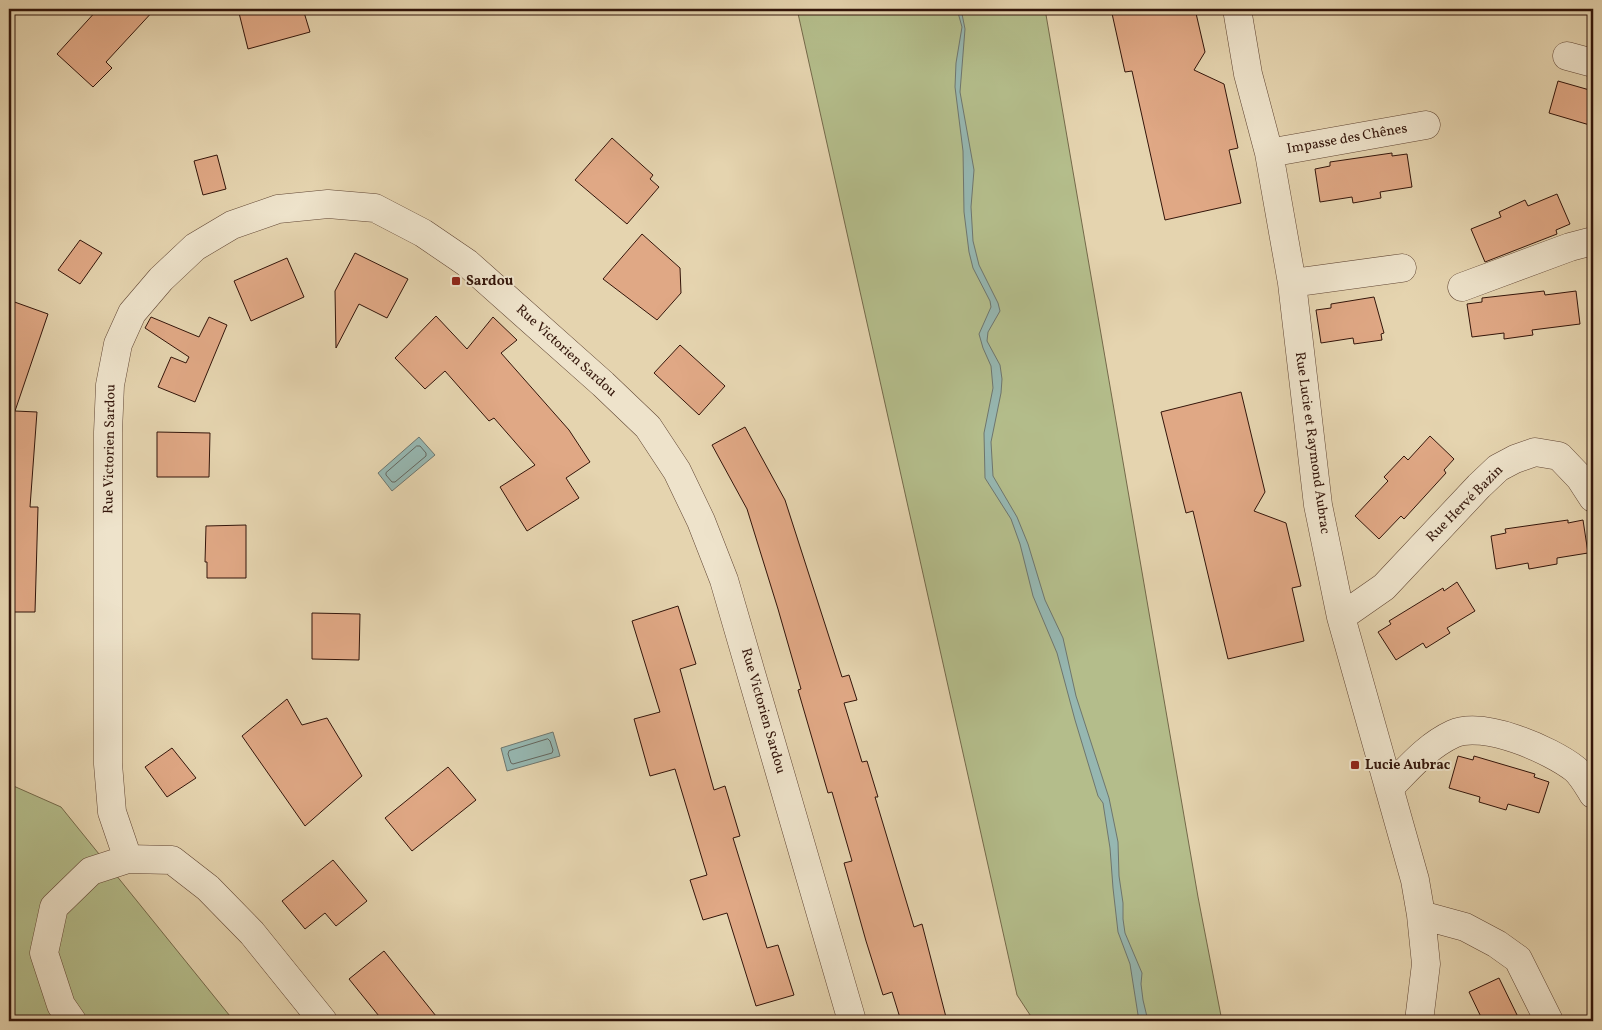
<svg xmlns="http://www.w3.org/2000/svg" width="1602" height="1030" font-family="Vollkorn,serif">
  <rect width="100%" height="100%" fill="#e5d4af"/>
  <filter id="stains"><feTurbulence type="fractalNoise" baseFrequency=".004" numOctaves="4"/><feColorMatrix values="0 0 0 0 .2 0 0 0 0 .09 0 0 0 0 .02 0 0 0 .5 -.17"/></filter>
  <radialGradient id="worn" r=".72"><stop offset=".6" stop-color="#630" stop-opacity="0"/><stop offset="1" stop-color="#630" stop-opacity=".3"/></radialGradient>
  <!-- green -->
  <path fill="#b4bd8b" stroke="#74694a" d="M 797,9 L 1045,9 L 1198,897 L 1222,1021 L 1034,1021 L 1017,995 Z
    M 9,784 L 61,807 L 234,1021 L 9,1021 Z"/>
  <!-- water -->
  <path fill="#96b7b1" stroke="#6e766e" d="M 957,9 L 961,9 L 965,29 L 960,92 L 974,170 L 971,207 L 973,241 L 979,265 L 998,303 L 1000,311 L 988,332 L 987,341 L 1000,365 L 1002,379 L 1001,393 L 991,442 L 993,476 L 1017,517 L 1028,544 L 1045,600 L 1063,638 L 1076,696 L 1109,798 L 1118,842 L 1119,876 L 1123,903 L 1123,919 L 1125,933 L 1142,973 L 1141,984 L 1143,1000 L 1148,1021 L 1139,1021 L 1130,964 L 1118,932 L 1113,888 L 1110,848 L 1103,803 L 1098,796 L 1075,720 L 1057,653 L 1033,596 L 1020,544 L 1011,519 L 985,478 L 984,433 L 993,388 L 991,366 L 983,348 L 979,334 L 991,307 L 990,301 L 973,268 L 969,252 L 964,212 L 963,151 L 955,87 L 956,63 L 962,27 Z
    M 419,437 L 435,455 L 392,491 L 378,473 Z
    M 553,732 L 560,756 L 507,771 L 501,748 Z"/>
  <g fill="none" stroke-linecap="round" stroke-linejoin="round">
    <!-- shore -->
    <path stroke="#64665e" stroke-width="1" d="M 417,446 L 420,446 L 426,453 L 426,456 L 395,482 L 392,482 L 386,475 L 386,473 Z
      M 548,739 L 550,741 L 553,750 L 552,753 L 513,764 L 511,763 L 508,754 L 509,751 Z"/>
  </g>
  <!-- building -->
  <path fill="#e0a885" stroke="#33150a" d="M 98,9 L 155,9 L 106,62 L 112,68 L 93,87 L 57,54 Z
    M 238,9 L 303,9 L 310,32 L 248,49 Z
    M 1111,9 L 1195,9 L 1205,52 L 1194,70 L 1224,84 L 1238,148 L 1229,150 L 1241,203 L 1165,220 L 1132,71 L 1125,72 Z
    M 1558,81 L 1593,91 L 1593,126 L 1549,113 Z
    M 612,138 L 653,175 L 650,179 L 659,187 L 627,224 L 575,180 Z
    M 1392,153 L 1392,156 L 1407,154 L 1412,187 L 1380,192 L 1381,198 L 1353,203 L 1352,197 L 1320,202 L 1315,169 L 1330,166 L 1330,162 Z
    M 217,155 L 226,189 L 203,195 L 194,161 Z
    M 1557,194 L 1570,224 L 1556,230 L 1557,234 L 1485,262 L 1471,229 L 1501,217 L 1499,212 L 1525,200 L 1528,206 Z
    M 642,234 L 680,268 L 681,293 L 657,320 L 603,279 Z
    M 80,240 L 102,253 L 80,284 L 58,270 Z
    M 355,253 L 408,279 L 387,318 L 359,304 L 336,348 L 335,291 Z
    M 287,258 L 304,297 L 251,321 L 234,281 Z
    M 1544,291 L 1545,295 L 1576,291 L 1580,324 L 1532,330 L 1533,335 L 1504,339 L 1504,333 L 1472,337 L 1467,304 L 1482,302 L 1482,298 Z
    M 1374,297 L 1384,333 L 1381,334 L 1382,340 L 1354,344 L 1353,338 L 1321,343 L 1316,310 L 1331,308 L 1331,304 Z
    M 9,300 L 48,314 L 15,411 L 37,412 L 30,507 L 38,507 L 35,612 L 9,612 Z
    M 436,316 L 467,349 L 493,317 L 517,340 L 501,353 L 569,430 L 590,462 L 566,478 L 579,498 L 527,531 L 500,487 L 535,465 L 494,418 L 489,421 L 445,371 L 425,389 L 395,358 Z
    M 151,317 L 199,337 L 209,317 L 227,325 L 195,402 L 158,387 L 171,357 L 186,363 L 189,357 L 145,328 Z
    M 680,345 L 725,386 L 699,415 L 654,373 Z
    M 1241,392 L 1265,492 L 1254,511 L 1286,523 L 1301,586 L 1292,588 L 1304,641 L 1228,659 L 1193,511 L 1186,513 L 1161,412 Z
    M 745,427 L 785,500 L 842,677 L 849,675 L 857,700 L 844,703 L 862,762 L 867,761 L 878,797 L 875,797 L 914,927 L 922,924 L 947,1021 L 901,1021 L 892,992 L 883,995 L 866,941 L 844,863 L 852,861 L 832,792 L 828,793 L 798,690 L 801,689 L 778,609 L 747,509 L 712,445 Z
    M 157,432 L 210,433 L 209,477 L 157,477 Z
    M 1430,436 L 1454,459 L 1444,470 L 1446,473 L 1404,519 L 1401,516 L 1379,539 L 1355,516 L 1388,481 L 1384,477 L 1404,456 L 1408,460 Z
    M 1568,520 L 1568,523 L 1583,520 L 1588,553 L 1557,558 L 1557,564 L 1529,569 L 1528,563 L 1496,569 L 1491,536 L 1506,533 L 1505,529 Z
    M 246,525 L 246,578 L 207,578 L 207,562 L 205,562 L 206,526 Z
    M 1457,582 L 1475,611 L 1447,628 L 1450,633 L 1426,648 L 1423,643 L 1396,660 L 1378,632 L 1391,624 L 1389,621 L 1443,588 L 1444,591 Z
    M 678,606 L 696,664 L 680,669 L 714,790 L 725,786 L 740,836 L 733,838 L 767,948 L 778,945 L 794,995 L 756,1006 L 727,913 L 703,920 L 690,880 L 707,875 L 675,769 L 650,776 L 634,719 L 660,712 L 632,621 Z
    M 312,613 L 360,614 L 359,660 L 312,659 Z
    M 287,699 L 302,725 L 327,718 L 362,776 L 305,826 L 242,736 Z
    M 172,748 L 196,778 L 167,797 L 145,767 Z
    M 1458,756 L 1473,760 L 1474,756 L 1535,774 L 1534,777 L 1549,782 L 1539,813 L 1508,804 L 1506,810 L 1479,802 L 1480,797 L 1449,788 Z
    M 448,767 L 476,800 L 412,851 L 385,818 Z
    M 333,860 L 367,901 L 336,926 L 325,913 L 305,929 L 282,901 Z
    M 384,951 L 440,1021 L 383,1021 L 349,979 Z
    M 1499,978 L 1520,1021 L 1483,1021 L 1469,992 Z"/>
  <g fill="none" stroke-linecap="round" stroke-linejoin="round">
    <!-- minor casing -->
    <g stroke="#604533" stroke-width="29">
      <path id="minor" d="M 1237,9 L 1248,74 L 1269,153 L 1292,283 L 1318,505 L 1341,617 L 1415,880 L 1421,915 L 1426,964 L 1419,1021
        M 1567,56 L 1593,63
        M 1269,153 L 1426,125
        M 1292,283 L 1402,268
        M 1462,287 L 1570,247 L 1593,241
        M 1341,617 L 1384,587 L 1479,486 L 1498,468 L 1515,459 L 1535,452 L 1559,456 L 1580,478 L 1593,498
        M 1389,788 C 1409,768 1427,746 1453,734 C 1483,720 1551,750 1575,769 C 1582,775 1588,786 1593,794
        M 128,859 L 112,812 L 108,764 L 108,432 L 110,385 L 118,344 L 132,313 L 161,279 L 195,247 L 232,225 L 278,209 L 328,204 L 375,208 L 423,233 L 467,263 L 603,384 L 648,427 L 677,471 L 701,521 L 724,580 L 852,1021
        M 1421,915 L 1465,927 L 1497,944 L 1518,959 L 1549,1021
        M 72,1021 L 61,1005 L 44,953 L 54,907 L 91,871 L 128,859 L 172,860 L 208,888 L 252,933 L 323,1021"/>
    </g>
    <!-- minor -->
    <use href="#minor" stroke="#eee3cb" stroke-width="28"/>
  </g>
  <!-- markers -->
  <g fill="#8f2418" stroke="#eee3cb" stroke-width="2">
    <rect x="451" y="276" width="10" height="10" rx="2.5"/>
    <rect x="1350" y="760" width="10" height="10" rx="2.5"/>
  </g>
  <g text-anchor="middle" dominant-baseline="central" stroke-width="4" stroke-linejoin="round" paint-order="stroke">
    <!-- street labels -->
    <g font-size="14" fill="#33150a" stroke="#eee3cb">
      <text transform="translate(1347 139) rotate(-10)">Impasse des Chênes</text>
      <text transform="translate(566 351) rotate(42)">Rue Victorien Sardou</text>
      <text transform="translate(1312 443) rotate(82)">Rue Lucie et Raymond Aubrac</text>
      <text transform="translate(110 449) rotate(-89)">Rue Victorien Sardou</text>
      <text transform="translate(1465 504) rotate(-45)">Rue Hervé Bazin</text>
      <text transform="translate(763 711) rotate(74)">Rue Victorien Sardou</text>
    </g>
    <!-- poi labels -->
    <g font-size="14" font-weight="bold" fill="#33150a" stroke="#eee3cb" text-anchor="start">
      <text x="466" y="281">Sardou</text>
      <text x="1365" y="765">Lucie Aubrac</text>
    </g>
  </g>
  <!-- margin -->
  <rect width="1602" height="1030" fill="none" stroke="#e5d4af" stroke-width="30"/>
  <rect x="10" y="10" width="1582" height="1010" fill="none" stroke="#33150a" stroke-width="2.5"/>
  <rect x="15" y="15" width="1572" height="1000" fill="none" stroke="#33150a"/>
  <rect width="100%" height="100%" filter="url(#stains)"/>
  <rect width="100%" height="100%" fill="url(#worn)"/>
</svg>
